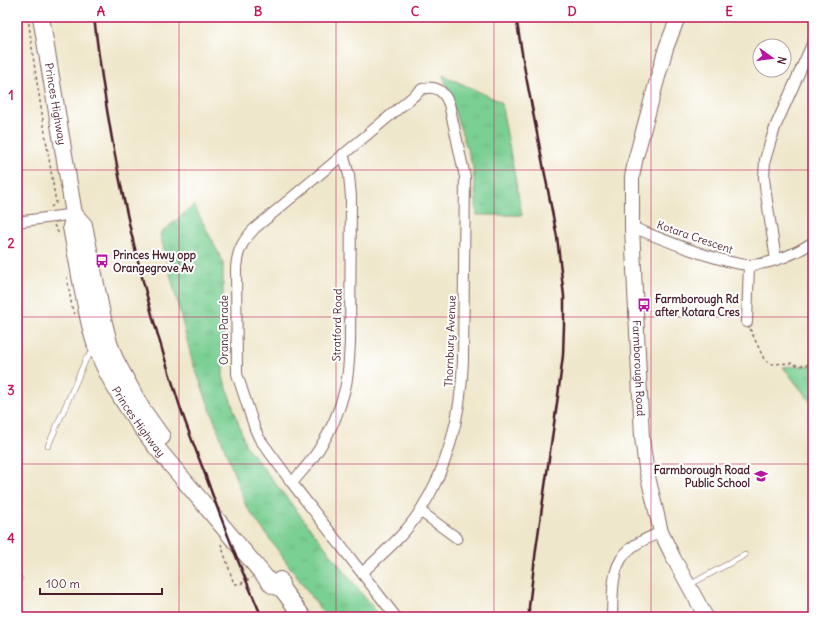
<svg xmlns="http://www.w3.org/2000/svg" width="830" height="634" font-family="Delius,sans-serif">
  <defs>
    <pattern id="park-tufts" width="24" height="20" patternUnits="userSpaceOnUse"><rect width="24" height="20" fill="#7acf93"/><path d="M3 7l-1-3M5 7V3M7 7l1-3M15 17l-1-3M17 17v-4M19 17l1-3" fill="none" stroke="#6bb17f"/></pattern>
  </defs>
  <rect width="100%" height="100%" fill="#fff"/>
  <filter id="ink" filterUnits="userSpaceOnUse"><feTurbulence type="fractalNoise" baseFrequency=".025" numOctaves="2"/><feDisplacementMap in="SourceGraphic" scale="8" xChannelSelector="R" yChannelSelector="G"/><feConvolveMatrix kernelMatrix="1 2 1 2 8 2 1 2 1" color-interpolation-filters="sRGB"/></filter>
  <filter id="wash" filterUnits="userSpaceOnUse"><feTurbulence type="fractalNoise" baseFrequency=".012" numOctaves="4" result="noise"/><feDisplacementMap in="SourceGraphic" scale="16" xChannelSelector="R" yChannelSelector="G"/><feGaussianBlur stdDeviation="0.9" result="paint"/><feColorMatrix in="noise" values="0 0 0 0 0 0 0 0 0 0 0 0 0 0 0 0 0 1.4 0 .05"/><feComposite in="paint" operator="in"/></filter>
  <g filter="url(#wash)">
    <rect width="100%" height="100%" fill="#efe7cb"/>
    <!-- park -->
    <path fill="url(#park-tufts)" stroke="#62775f" d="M 443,75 L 501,102 L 522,215 L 477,215 L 473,167 Z
      M 194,205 L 223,262 L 223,377 L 246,446 L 380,617 L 326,617 L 246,506 L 192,360 L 160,234 Z
      M 813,365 L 813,405 L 783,367 Z"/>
  </g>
  <g filter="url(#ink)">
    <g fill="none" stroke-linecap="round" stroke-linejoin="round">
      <!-- lane casing -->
      <g stroke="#846563" stroke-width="6">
        <path id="lane" d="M 48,446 L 86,359 L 94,351
          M 17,582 L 20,579
          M 689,585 L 745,555"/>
      </g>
      <!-- street casing -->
      <g stroke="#846563" stroke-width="12">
        <path id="street" d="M 17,222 L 74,214
          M 632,227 C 660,238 687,250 716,258 C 727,261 738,265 750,265 C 771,264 796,254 813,242
          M 776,260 L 766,194 L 764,178 L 765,160 L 770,143 L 776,125 L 813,42
          M 747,322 L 749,265
          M 292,483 C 301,472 312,461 319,449 C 331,431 340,409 345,389 C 349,374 349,358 350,342 L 351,197 L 349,175 L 343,154
          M 420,511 L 457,538
          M 362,573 C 382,554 405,535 420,511 C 449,466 461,414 463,361 L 465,177 L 449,104 C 444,91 436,85 422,89 L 254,229 C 242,242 237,251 236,269 L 237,374 L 255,429 L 259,438 L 292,483 L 396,617
          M 612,617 C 613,593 610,564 631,548 C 639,541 651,537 661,532"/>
      </g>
      <!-- secondary casing -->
      <g stroke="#846563" stroke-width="16">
        <g id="secondary">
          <path id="s1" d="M 678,17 L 666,48 L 662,62 L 636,157 L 632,177 L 632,227 L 642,437 L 646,468 L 661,532 L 674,559 L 706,617"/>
        </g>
      </g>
      <!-- primary casing -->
      <g stroke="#846563" stroke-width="18">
        <g id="primary">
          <path id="s2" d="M 41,17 L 74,214 L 71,227 C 75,249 79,271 83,292 C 87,311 90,331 97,349 C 110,385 133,417 156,447 L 272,585 L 282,589"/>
          <path d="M 74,214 L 84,225 L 103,319 L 109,343 L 115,359 L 142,409 L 162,437"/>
          <path d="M 280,580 L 282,589 L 303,617"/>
        </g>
      </g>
      <!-- path -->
      <path stroke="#846563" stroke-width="1.5" stroke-dasharray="3 3" stroke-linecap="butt" d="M 28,17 L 34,63 L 56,203 L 51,207
        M 54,225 L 59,234
        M 67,277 L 72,307 L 75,314
        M 750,329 L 764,359 L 770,364 L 793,363 L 798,366 L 813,364
        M 221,544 L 233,581 L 236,584 L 240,584 L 252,578"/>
      <!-- lane -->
      <use href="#lane" stroke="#fff" stroke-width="5"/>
      <!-- street -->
      <use href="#street" stroke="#fff" stroke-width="10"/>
      <!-- secondary -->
      <use href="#secondary" stroke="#fff" stroke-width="14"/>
      <!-- primary -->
      <use href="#primary" stroke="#fff" stroke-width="16"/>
      <!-- rail -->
      <path stroke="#4a1f2b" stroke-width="2.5" d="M 94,17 C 109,145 136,272 176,394 C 184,421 195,448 205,474 C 222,522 241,570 262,617
        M 516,17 L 525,71 L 557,237 L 564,296 L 564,325 L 563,355 L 558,396 L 536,549 L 529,607 L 529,617"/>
    </g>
  </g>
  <!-- grid -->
  <path fill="none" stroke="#c2185b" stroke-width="1" stroke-opacity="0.55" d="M 179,17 L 179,617M 336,17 L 336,617M 494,17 L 494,617M 651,17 L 651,617M 17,170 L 813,170M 17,317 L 813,317M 17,464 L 813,464"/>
  <!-- icons -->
  <defs>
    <g id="bus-bare" transform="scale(1.08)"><path d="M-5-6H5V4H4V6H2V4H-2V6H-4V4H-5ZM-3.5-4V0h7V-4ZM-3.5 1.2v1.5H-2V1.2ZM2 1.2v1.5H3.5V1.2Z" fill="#b5179e" stroke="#fff" stroke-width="2.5" paint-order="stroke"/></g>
    <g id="school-bare" transform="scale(1.08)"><path d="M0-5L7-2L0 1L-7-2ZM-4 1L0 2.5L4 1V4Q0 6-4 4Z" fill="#b5179e" stroke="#fff" stroke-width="2.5" paint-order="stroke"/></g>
  </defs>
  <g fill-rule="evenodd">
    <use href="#bus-bare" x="102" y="261"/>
    <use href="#bus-bare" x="644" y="305"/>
    <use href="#school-bare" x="761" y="476"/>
  </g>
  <g text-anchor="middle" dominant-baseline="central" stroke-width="4" stroke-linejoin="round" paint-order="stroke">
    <!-- street labels -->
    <g font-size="11" fill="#4a1f2b" stroke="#fff">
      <text stroke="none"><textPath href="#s2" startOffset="88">Princes Highway</textPath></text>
      <text transform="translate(695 237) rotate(19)">Kotara Crescent</text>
      <text transform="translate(337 325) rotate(-89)">Stratford Road</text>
      <text transform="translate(224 330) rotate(-90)">Orana Parade</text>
      <text transform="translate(450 341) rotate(-88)">Thornbury Avenue</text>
      <text stroke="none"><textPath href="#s1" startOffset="358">Farmborough Road</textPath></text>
      <text stroke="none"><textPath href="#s2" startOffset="422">Princes Highway</textPath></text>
    </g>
    <!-- poi labels -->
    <g font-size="11" font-weight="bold" fill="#4a1f2b" stroke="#fff" text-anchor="start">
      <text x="113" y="255">Princes Hwy opp<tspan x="113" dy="13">Orangegrove Av</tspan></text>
      <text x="655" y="299">Farmborough Rd<tspan x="655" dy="13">after Kotara Cres</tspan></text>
      <text x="750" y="470" text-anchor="end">Farmborough Road<tspan x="750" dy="13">Public School</tspan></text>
    </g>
  </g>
  <!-- margin -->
  <rect width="830" height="634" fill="none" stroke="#fff" stroke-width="44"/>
  <!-- north arrow -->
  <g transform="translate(772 58) rotate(104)"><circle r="19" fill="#ffffff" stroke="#b7a5aa"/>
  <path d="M0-3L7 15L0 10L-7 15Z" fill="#b5179e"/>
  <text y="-6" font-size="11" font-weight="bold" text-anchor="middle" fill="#4a1f2b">N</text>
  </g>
  <!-- scale -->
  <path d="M40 588v6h122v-6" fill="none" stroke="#4a1f2b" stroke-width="2"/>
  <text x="46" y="588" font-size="12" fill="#4a1f2b" stroke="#ffffff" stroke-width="3" paint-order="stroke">100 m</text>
  <rect x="22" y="22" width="786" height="590" fill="none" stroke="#c2185b" stroke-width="1.5"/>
  <g font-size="13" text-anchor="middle" font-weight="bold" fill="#c2185b">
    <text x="101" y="16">A</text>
    <text x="258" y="16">B</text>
    <text x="415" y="16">C</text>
    <text x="572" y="16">D</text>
    <text x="729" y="16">E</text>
    <text x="11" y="100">1</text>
    <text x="11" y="248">2</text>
    <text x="11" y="395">3</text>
    <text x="11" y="543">4</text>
  </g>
</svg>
